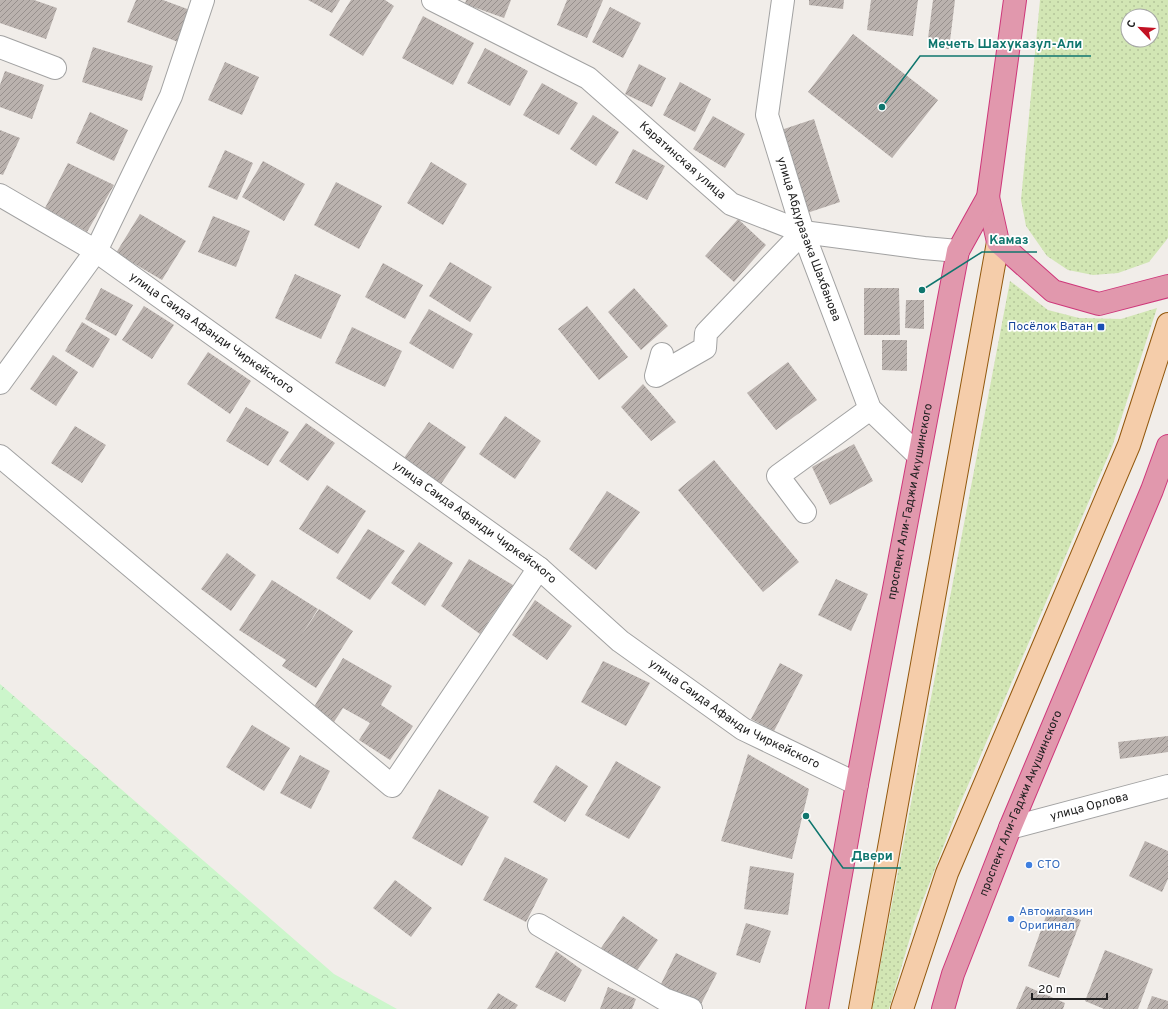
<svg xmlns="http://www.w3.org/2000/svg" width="1168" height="1009" font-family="Overpass,sans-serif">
  <defs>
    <pattern id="grass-dots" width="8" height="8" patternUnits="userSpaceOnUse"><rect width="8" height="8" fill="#d2e6b4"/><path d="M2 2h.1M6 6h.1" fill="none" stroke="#b4c59a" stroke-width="1.8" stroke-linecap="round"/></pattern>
    <pattern id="park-crowns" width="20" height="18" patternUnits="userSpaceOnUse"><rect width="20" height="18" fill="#ccf6cb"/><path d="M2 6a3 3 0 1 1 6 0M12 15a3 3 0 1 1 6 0" fill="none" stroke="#afd3ae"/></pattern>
    <pattern id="building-hatch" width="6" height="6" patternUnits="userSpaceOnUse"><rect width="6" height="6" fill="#bab2ae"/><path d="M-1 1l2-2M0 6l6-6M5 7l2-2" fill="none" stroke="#97908d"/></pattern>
  </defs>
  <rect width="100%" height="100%" fill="#f1ede9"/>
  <!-- grass -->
  <path fill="url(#grass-dots)" fill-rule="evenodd" d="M 1040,0 L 1168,0 L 1168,238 L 1149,262 L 1118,273 L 1093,275 L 1068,270 L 1047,256 L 1026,226 L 1021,200 ZM 1128,16 L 1152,16 L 1152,40 L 1128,40 Z
    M 1010,281 L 1048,310 L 1079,318 L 1121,319 L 1157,308 L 1112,447 L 957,811 L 915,921 L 889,1009 L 872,1009 Z"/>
  <!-- park -->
  <path fill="url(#park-crowns)" d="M 0,684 L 334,974 L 397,1009 L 0,1009 Z"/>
  <!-- building -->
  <path fill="url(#building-hatch)" d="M 0,0 L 34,0 L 57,8 L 46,39 L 0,23 Z
    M 136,0 L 163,0 L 190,10 L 178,42 L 127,22 Z
    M 308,0 L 340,0 L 332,13 Z
    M 351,0 L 385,0 L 394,6 L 363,56 L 329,35 Z
    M 466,0 L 511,0 L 504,18 L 465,4 Z
    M 567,0 L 603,0 L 587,38 L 557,25 Z
    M 809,0 L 844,0 L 843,9 L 809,5 Z
    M 871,0 L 918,0 L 913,36 L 867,30 Z
    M 933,0 L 955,0 L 949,49 L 927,46 Z
    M 610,7 L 641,23 L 623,58 L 592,42 Z
    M 423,16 L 474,43 L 453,85 L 402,58 Z
    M 853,34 L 938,100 L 892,158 L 808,92 Z
    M 93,47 L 153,66 L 142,101 L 82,82 Z
    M 485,48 L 528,71 L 510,106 L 467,83 Z
    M 225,62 L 259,77 L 242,115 L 208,100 Z
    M 639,64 L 666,78 L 652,107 L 625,94 Z
    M 5,71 L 44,85 L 32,119 L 0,107 L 0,85 Z
    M 680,82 L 711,99 L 695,132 L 663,115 Z
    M 542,83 L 578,103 L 559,135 L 523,115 Z
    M 90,112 L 128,130 L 114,161 L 76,143 Z
    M 593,115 L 619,132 L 596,166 L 570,149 Z
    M 713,116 L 745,134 L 725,168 L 693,149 Z
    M 814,119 L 840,202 L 807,213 L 781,130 Z
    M 0,130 L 20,138 L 3,175 L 0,174 Z
    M 633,149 L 665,166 L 647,200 L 615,183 Z
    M 225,150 L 253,163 L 237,200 L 208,187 Z
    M 263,161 L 305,184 L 284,221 L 242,197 Z
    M 431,162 L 467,184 L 443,225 L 407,203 Z
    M 68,163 L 114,185 L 87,232 L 45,208 Z
    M 336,182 L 382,206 L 359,249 L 314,225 Z
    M 140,214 L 186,241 L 162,280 L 116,253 Z
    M 213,216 L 250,231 L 236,267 L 198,252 Z
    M 738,219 L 766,245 L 734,282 L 705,256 Z
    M 450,262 L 492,287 L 470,322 L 429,296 Z
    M 383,263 L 423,285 L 405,319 L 365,297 Z
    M 295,274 L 341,295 L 321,339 L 275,318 Z
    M 101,288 L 133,305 L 116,336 L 85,319 Z
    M 634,288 L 668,326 L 641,350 L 608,312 Z
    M 864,288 L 899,288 L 900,335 L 864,335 Z
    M 906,300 L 924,300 L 924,329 L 905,328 Z
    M 144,306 L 174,325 L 152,359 L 122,340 Z
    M 587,306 L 628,357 L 599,380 L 558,329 Z
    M 429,309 L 473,334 L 453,369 L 409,343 Z
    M 82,322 L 110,339 L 93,368 L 65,351 Z
    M 352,327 L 402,351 L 385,387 L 335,363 Z
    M 882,340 L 907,340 L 907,371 L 882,370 Z
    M 208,352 L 251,381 L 230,414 L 187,384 Z
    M 53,355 L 78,372 L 56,406 L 30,389 Z
    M 788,362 L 817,400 L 776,430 L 747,393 Z
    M 643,384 L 676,422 L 651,441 L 621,407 Z
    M 246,407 L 289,432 L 268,466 L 226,441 Z
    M 505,416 L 541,441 L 515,479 L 479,454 Z
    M 429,422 L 466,447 L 441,484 L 404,458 Z
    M 306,423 L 335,443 L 308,481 L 279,461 Z
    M 75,426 L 106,445 L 82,483 L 51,463 Z
    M 854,444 L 873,481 L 830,505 L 812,467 Z
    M 714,460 L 799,562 L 763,592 L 678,490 Z
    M 327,485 L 366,511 L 338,554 L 299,529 Z
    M 607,491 L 640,512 L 596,570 L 569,549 Z
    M 368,529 L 405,551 L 370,600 L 336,578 Z
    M 419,542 L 453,563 L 425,606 L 391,583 Z
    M 227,553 L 256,575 L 231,611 L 201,589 Z
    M 469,559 L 513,585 L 480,634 L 441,606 Z
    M 836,579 L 868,594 L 851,631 L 818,615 Z
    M 272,580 L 318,609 L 301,636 L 319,609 L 353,631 L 316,688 L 282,666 L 286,660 L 239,630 Z
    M 535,600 L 572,626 L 547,660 L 512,635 Z
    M 343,658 L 392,686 L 381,705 L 413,726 L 390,760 L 359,740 L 370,723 L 343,708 L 332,725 L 311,712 Z
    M 603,661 L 650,683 L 626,726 L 581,702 Z
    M 780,663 L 803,675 L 774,731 L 751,719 Z
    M 252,725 L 290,748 L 264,791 L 226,767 Z
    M 1168,736 L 1168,752 L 1120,759 L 1118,742 Z
    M 748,754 L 809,789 L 792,859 L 721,841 Z
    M 300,755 L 330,771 L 311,809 L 280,793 Z
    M 616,761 L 661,787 L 629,839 L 585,815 Z
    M 556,765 L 588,786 L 565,822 L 533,802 Z
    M 439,789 L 489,817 L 462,866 L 412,838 Z
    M 1145,841 L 1168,851 L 1168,879 L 1162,892 L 1129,876 Z
    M 505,857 L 548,879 L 526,922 L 483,900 Z
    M 750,866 L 794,873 L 788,915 L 744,909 Z
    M 395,880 L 432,908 L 411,937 L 373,908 Z
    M 1049,908 L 1081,920 L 1059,978 L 1028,966 Z
    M 623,916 L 658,940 L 636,972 L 601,948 Z
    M 746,923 L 771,931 L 760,963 L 736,955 Z
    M 1105,950 L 1153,969 L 1138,1009 L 1104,1009 L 1085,1001 Z
    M 556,951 L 582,970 L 565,1002 L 535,987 Z
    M 676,953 L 717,973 L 700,1006 L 660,986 Z
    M 1026,986 L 1065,1003 L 1063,1009 L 1016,1009 Z
    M 608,987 L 636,999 L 632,1009 L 600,1009 Z
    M 498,993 L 518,1005 L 515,1009 L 487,1009 Z
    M 1152,996 L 1168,1001 L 1168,1009 L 1147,1009 Z"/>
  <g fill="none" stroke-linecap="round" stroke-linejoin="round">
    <!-- minor casing -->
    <g stroke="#a2a2a2" stroke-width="24">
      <g id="minor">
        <path id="s1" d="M 433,0 L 588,78 L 731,204 L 803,232 L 924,248 L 958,251"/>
        <path id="s2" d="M 783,0 L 767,115 L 803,232 L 870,409 L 918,455"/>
        <path d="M 0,47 L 55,68"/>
        <path id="s3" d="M 0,195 L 96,251 L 539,568 L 620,641 L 743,729 L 857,784"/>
        <path d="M 662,354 L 656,376 L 705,348 L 706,333 L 803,232"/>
        <path d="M 0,383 L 96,251 L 171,96 L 203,0"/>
        <path d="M 0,456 L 392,786 L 539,568"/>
        <path d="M 805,512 L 778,476 L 870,409"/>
        <path id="s4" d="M 1010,828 L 1168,786"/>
        <path d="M 539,925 L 664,999 L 691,1009"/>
      </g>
    </g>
    <!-- major casing -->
    <g stroke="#92580d" stroke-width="24">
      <path id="major" d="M 860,1009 L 998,242
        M 902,1009 L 947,873 L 1129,445 L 1168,324"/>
    </g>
    <!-- highway casing -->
    <g stroke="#ce377a" stroke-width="24">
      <g id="highway">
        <path d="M 988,197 L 998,242 L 1053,291 L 1099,304 L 1168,286"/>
        <path id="s5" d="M 817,1009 L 857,784 L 958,251 L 988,197 L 1015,0"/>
        <path id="s6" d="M 943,1009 L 953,974 L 1010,828 L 1152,490 L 1168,446"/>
      </g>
    </g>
    <!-- minor -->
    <use href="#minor" stroke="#fff" stroke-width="22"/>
    <!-- major -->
    <use href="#major" stroke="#f5cdaa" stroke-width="22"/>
    <!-- highway -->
    <use href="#highway" stroke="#e198ad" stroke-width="22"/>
  </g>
  <!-- markers -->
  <rect fill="#1a4fb4" stroke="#fff" stroke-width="1.5" x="1097" y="323" width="8" height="8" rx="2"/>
  <g fill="#3f7fe0" stroke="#fff" stroke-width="1.5">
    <circle cx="1029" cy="865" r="4"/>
    <circle cx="1011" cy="919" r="4"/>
  </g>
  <g text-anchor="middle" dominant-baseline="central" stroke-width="3.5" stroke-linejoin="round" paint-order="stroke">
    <!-- street labels -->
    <g font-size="12" fill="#212121" stroke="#fff">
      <text stroke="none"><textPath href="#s1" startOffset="299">Каратинская улица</textPath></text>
      <text stroke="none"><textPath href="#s2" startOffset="247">улица Абдуразака Шахбанова</textPath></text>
      <text stroke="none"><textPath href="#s3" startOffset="253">улица Саида Афанди Чиркейского</textPath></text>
      <text stroke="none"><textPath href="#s5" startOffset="516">проспект Али-Гаджи Акушинского</textPath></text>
      <text stroke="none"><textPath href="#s3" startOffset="577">улица Саида Афанди Чиркейского</textPath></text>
      <text stroke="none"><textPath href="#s3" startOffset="901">улица Саида Афанди Чиркейского</textPath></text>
      <text stroke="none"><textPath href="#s6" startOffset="220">проспект Али-Гаджи Акушинского</textPath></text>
      <text stroke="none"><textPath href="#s4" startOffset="82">улица Орлова</textPath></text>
    </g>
    <!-- transit labels -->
    <g font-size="12" fill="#164399" stroke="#fff" text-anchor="end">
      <text x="1093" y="327">Посёлок Ватан</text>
    </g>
    <!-- shop labels -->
    <g font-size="12" fill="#366cbe" stroke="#fff" text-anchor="start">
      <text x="1037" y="865">СТО</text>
      <text x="1019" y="912">Автомагазин<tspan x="1019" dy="14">Оригинал</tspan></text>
    </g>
  </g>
  <!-- callouts -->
  <path fill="none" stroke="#0f766e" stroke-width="1.5" d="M882 107L920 56H1091M922 290L982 252H1037M806 816L843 868H901"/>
  <g fill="#0f766e" stroke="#fff" stroke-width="1.5">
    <circle cx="882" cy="107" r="4"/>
    <circle cx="922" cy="290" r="4"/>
    <circle cx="806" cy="816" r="4"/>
  </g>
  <g font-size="13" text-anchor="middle" font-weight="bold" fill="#0f766e" stroke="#fff" stroke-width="3.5" stroke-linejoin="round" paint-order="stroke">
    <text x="1005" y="48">Мечеть Шахуказул-Али</text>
    <text x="1009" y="244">Камаз</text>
    <text x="872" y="860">Двери</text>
  </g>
  <!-- north arrow -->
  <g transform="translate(1140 28) rotate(295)"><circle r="19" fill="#ffffff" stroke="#a6a6a6"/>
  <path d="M0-3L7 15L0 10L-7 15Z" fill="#c21123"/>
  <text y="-6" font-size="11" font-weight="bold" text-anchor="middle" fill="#212121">С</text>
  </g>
  <!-- scale -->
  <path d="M1032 993v6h75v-6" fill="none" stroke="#212121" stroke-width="2"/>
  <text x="1038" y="993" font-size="12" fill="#212121" stroke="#ffffff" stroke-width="3" paint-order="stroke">20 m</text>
</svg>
